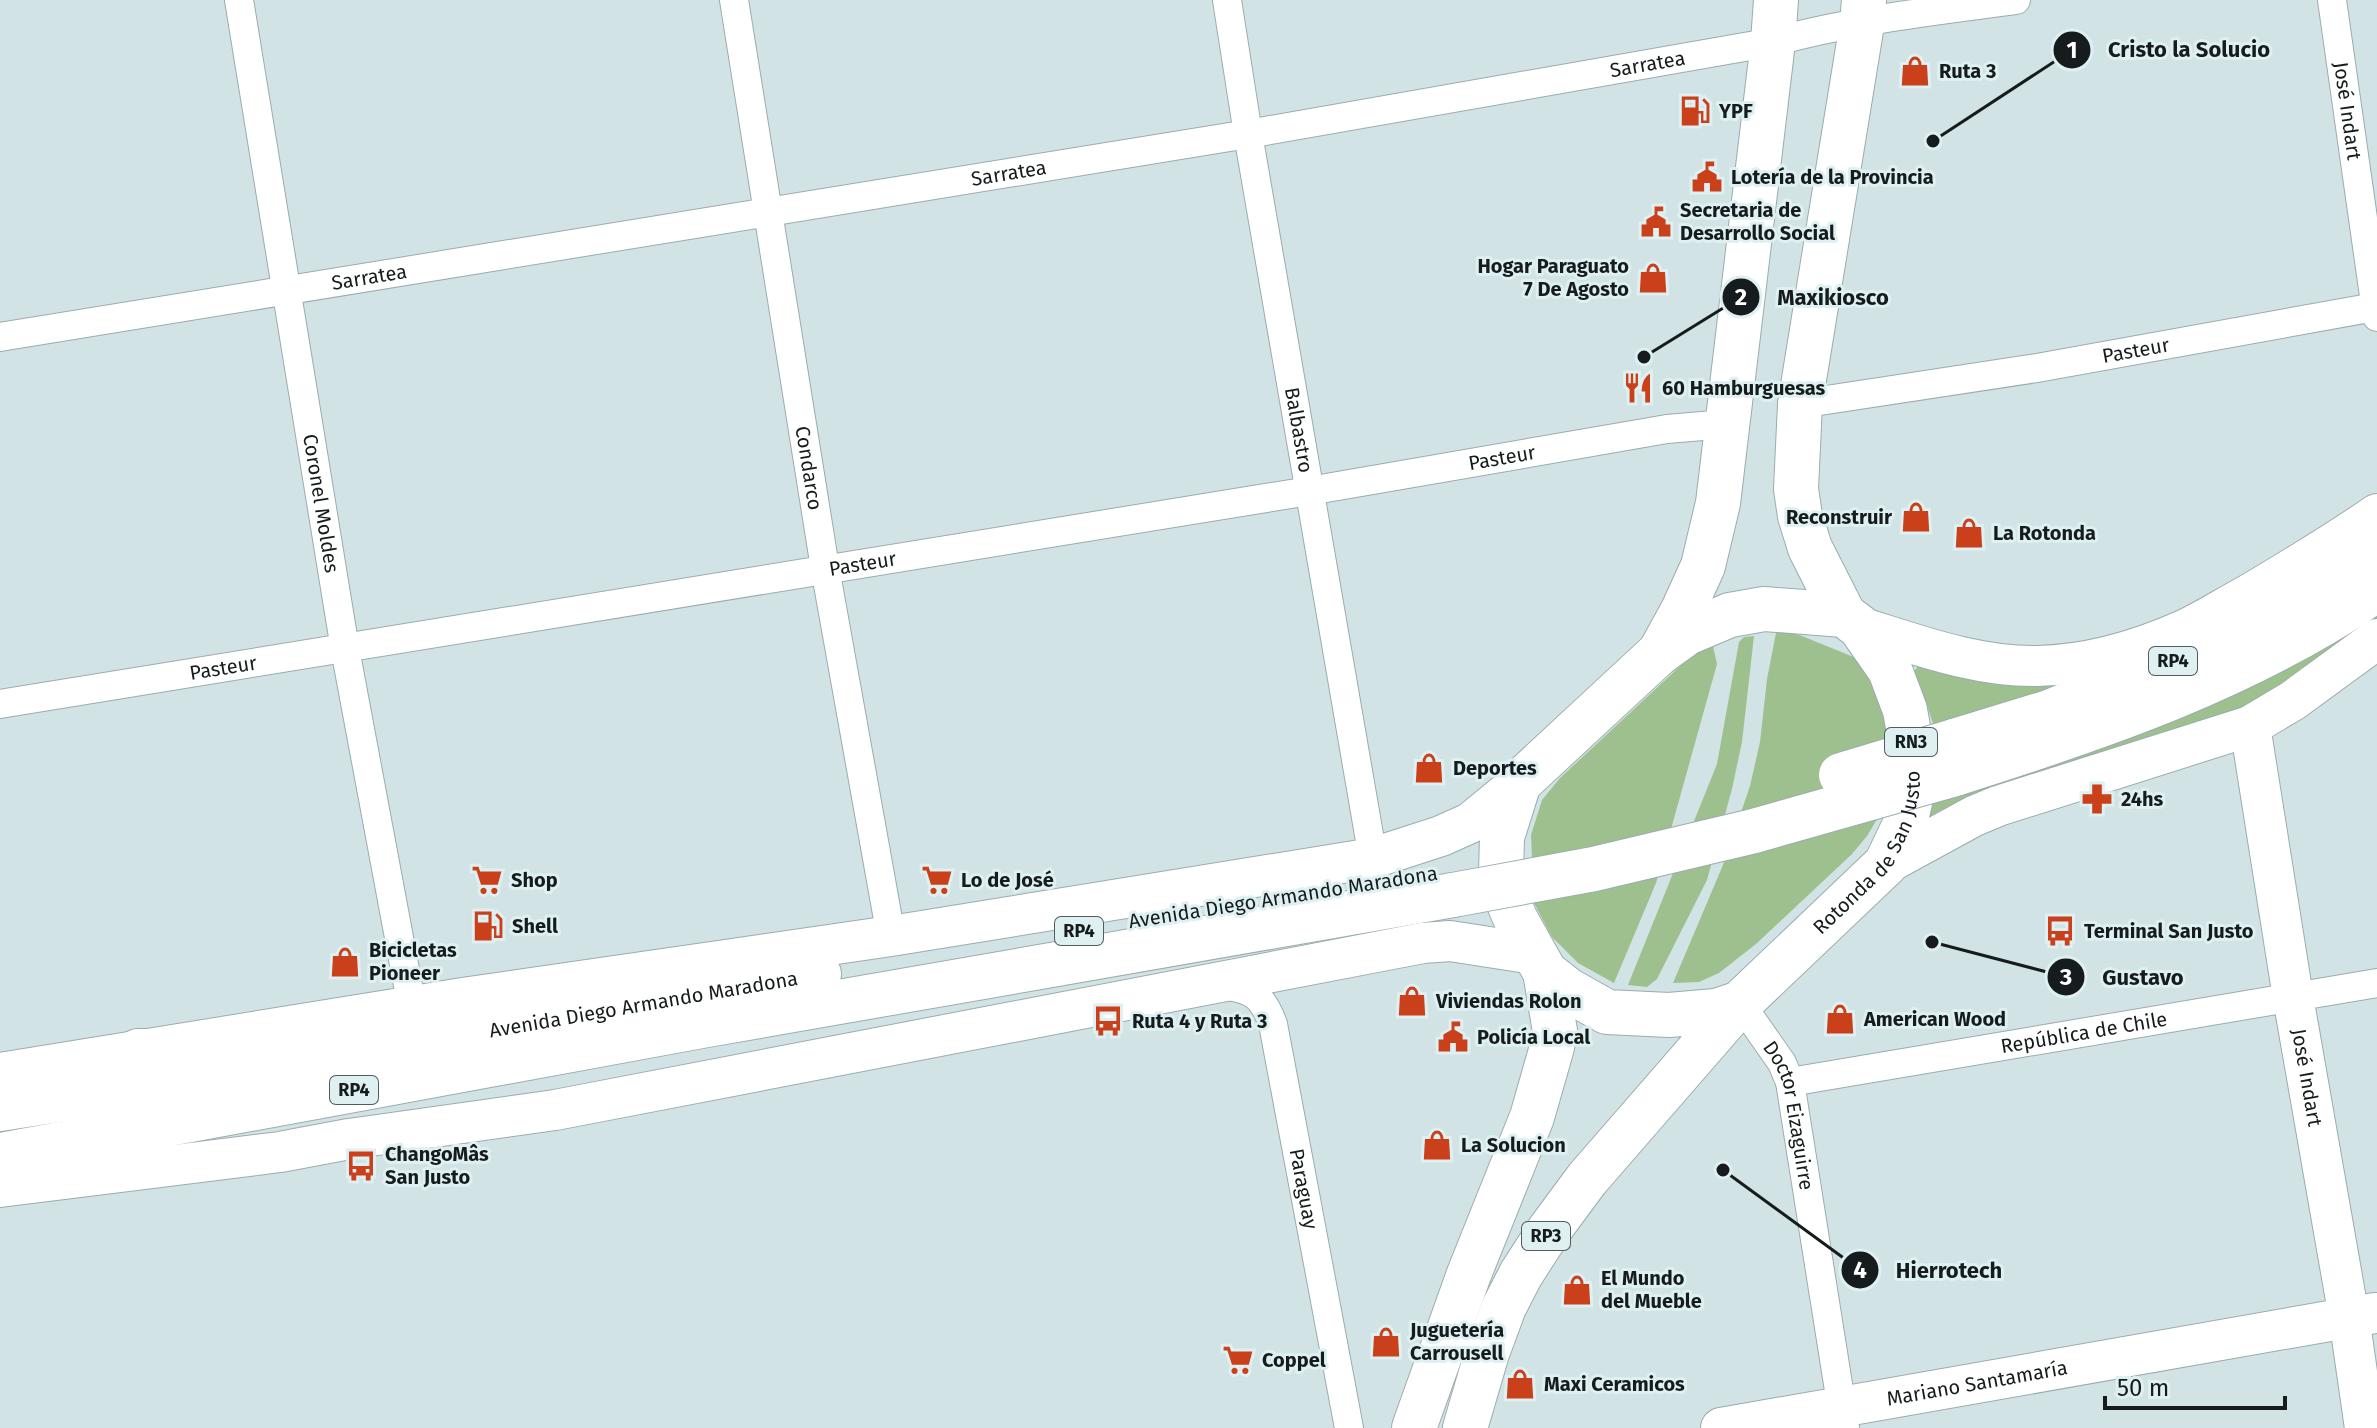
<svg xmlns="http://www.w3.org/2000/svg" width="2377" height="1428" font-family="'Fira Sans',sans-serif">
  <rect width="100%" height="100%" fill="#d1e3e5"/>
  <!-- green -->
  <path fill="#9ec08f" d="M 2377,539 L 1965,728 L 1969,793 L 2200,707 L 2377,608 L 2377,627 L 2238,714 L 1927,822 L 1937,785 L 1935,730 L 1927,705 L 1913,673 L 1918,666 L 2036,679 Z
    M 1777,628 L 1802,636 L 1856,658 L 1875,685 L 1895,740 L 1879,816 L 1867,836 L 1852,854 L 1756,944 L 1719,973 L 1699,982 L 1673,983 L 1723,865 L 1750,786 L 1760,742 L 1767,679 Z
    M 1754,636 L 1742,742 L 1732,789 L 1707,880 L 1657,979 L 1647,987 L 1628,985 L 1717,764 L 1739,642 L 1744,637 Z
    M 1713,646 L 1717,664 L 1656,883 L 1614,983 L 1578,963 L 1552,937 L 1534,903 L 1531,835 L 1542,800 L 1560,778 L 1676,670 L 1696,652 Z"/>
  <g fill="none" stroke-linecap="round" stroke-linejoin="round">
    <!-- street casing -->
    <g stroke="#9bacad" stroke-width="30">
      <g id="street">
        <path id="s1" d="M 239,0 L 345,649 L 412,1007"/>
        <path id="s2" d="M 734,0 L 825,568 L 891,936"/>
        <path id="s3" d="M 1227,0 L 1248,134 L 1373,858"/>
        <path id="s4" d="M 2332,0 L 2377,317"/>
        <path id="s5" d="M 0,337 L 1248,134 L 1773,42 C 1852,20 1935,11 2016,0"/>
        <path id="s6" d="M 1800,404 L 2037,368 L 2375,307"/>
        <path id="s7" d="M 0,704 L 1309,491 L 1667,429 L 1726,424"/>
        <path id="s8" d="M 1223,985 C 1254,990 1262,995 1273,1024 L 1349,1428"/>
        <path id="s9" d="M 1740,1003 L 1782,1063 L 1790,1082 L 1845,1428"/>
        <path id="s10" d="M 1790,1082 L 2377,983"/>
      </g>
    </g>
    <!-- secondary casing -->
    <g stroke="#9bacad" stroke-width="42">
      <g id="secondary">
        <path d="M 1860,627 C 1918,645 1976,667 2037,666 C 2087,665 2139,650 2184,630 C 2206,620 2227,606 2248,595 C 2292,569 2335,543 2377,514"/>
        <path id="s11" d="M 2250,726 L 2293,997 L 2349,1317 L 2365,1428"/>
        <path d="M 1886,864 L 1974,816 L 1998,806 L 2250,726 L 2292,701 L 2377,639"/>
        <path d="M 0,1073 L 463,998 L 891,936 L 1373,858 L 1441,836 L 1470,823 L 1519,783"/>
        <path d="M 0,1187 L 280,1152 L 349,1139 L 555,1110 L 1423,943 L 1450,941 L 1534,954"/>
        <path id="s12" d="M 1721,1428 L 2375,1313"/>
      </g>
    </g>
    <!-- primary casing -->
    <g stroke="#9bacad" stroke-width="46">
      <g id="primary">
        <path d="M 1954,741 L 2049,712 L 2185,656 L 2276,609 L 2377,547"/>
        <path d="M 1955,774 C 2101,728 2251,677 2377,589"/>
        <path d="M 138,1051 L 225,1053"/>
        <path id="s13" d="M 0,1109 L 348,1055 L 819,974"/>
        <path d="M 0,1155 L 707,1025 L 1453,895"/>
      </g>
    </g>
    <!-- highway casing -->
    <g stroke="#9bacad" stroke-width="46">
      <g id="highway">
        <path d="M 1844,615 L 1810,548 L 1800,516 L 1796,489 L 1800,404 L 1862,24 L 1864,0"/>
        <path d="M 1660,652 L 1683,610 L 1703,566 L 1718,503 L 1773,42 L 1776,0"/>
        <path d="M 1414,1428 L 1469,1274 L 1532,1117 L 1552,1047 L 1555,1031 L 1545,972"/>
        <path id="s14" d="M 1465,1428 L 1487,1353 L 1504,1307 L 1521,1274 L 1550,1229 L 1587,1179 L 1740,1003 L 1886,864 L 1905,824 L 1913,789 L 1911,744 L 1905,710 L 1890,670 L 1860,627 L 1844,615 L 1764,609 L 1730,615 L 1687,633 L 1658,654 L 1519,783 L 1502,837 L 1501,872 L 1507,899 L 1516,920 L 1545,972 L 1568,990 L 1607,1012 L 1669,1015 L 1716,1011 L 1740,1003"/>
      </g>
    </g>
    <!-- street -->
    <use href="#street" stroke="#fff" stroke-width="28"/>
    <!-- secondary -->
    <use href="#secondary" stroke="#fff" stroke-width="40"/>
    <!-- primary -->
    <use href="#primary" stroke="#fff" stroke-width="44"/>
    <!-- highway -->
    <use href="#highway" stroke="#fff" stroke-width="44"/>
    <!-- primary-bridge casing -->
    <g stroke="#9bacad" stroke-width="46" stroke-linecap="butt">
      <path id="primary-bridge" d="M 1841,775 L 1954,741
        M 1453,895 L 1594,869 L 1754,831 L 1955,774"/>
    </g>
    <!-- primary-bridge -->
    <use href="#primary-bridge" stroke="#fff" stroke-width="44"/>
  </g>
  <!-- icons -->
  <defs>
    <g id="shop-bare" transform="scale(2.4)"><path d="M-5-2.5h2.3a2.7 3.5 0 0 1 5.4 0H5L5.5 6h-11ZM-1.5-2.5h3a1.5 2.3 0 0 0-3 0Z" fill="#c9401b" stroke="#def0f2" stroke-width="2.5" paint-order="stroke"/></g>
    <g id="fuel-bare" transform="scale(2.4)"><path d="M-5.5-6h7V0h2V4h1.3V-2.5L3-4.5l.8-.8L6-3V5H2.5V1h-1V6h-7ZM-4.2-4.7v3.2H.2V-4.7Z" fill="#c9401b" stroke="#def0f2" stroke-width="2.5" paint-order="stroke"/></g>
    <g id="civic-bare" transform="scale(2.4)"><path d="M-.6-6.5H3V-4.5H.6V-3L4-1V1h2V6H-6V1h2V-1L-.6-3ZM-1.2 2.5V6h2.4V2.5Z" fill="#c9401b" stroke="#def0f2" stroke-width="2.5" paint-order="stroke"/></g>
    <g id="restaurant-bare" transform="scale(2.4)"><path d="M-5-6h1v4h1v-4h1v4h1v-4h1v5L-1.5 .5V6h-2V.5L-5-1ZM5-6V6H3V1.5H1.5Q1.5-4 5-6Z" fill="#c9401b" stroke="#def0f2" stroke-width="2.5" paint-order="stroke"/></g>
    <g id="pharmacy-bare" transform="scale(2.4)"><path d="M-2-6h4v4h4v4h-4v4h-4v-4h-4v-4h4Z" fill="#c9401b" stroke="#def0f2" stroke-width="2.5" paint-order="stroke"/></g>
    <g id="supermarket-bare" transform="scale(2.4)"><path d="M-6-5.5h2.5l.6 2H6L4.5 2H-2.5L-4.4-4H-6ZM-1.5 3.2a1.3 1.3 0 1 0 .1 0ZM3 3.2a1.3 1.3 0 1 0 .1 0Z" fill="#c9401b" stroke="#def0f2" stroke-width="2.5" paint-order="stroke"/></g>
    <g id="bus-bare" transform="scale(2.4)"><path d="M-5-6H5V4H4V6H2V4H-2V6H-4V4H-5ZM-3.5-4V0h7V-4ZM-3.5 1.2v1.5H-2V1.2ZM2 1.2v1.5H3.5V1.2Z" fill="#c9401b" stroke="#def0f2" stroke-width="2.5" paint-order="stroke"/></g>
  </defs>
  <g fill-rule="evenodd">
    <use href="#shop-bare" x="1915" y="71"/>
    <use href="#fuel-bare" x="1695" y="111"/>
    <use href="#civic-bare" x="1707" y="177"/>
    <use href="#civic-bare" x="1656" y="222"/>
    <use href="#shop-bare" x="1653" y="278"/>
    <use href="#restaurant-bare" x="1638" y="388"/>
    <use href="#shop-bare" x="1916" y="517"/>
    <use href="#shop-bare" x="1969" y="533"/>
    <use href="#shop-bare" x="1429" y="768"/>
    <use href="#pharmacy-bare" x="2097" y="799"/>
    <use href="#supermarket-bare" x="487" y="880"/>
    <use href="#supermarket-bare" x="937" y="880"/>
    <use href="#fuel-bare" x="488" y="926"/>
    <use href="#bus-bare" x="2060" y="931"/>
    <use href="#shop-bare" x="345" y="962"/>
    <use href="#shop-bare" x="1412" y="1001"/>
    <use href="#shop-bare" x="1840" y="1019"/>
    <use href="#bus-bare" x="1108" y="1021"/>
    <use href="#civic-bare" x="1453" y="1037"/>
    <use href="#shop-bare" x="1437" y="1145"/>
    <use href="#bus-bare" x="361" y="1166"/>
    <use href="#shop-bare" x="1577" y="1290"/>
    <use href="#shop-bare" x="1386" y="1342"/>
    <use href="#supermarket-bare" x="1238" y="1360"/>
    <use href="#shop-bare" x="1520" y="1384"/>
  </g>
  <g text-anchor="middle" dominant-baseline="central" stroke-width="6" stroke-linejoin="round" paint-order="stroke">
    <!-- shield labels -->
    <g fill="#def0f2" stroke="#525c5d" stroke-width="2">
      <rect x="2149" y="647" width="48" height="28" rx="6"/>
      <rect x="1885" y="728" width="52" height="28" rx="6"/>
      <rect x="1055" y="917" width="48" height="28" rx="6"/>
      <rect x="330" y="1076" width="48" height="28" rx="6"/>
      <rect x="1522" y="1222" width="48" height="28" rx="6"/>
    </g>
    <g font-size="18" font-weight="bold" fill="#161c1d">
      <text x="2173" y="661">RP4</text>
      <text x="1911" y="742">RN3</text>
      <text x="1079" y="931">RP4</text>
      <text x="354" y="1090">RP4</text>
      <text x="1546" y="1236">RP3</text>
    </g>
    <!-- street labels -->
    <g font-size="20" fill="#161c1d" stroke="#def0f2">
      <text stroke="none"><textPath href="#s5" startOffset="1670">Sarratea</textPath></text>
      <text stroke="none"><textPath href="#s4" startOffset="112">José Indart</textPath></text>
      <text stroke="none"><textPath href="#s5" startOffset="1022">Sarratea</textPath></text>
      <text stroke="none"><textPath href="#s5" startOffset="374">Sarratea</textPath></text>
      <text stroke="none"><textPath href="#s6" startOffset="340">Pasteur</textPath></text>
      <text stroke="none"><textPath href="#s3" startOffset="436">Balbastro</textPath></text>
      <text stroke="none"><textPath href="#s7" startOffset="1522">Pasteur</textPath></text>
      <text stroke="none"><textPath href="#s2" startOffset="474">Condarco</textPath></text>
      <text stroke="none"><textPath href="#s1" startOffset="510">Coronel Moldes</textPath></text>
      <text stroke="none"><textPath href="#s7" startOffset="874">Pasteur</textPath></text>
      <text stroke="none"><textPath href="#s7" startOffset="226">Pasteur</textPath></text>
      <text stroke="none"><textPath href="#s14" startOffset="716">Rotonda de San Justo</textPath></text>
      <text transform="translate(1283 897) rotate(-9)">Avenida Diego Armando Maradona</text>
      <text stroke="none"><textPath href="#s13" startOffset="652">Avenida Diego Armando Maradona</textPath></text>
      <text stroke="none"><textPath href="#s10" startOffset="298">República de Chile</textPath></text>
      <text stroke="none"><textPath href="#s11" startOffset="356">José Indart</textPath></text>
      <text stroke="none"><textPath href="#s9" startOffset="126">Doctor Eizaguirre</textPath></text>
      <text stroke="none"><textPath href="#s8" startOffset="236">Paraguay</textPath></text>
      <text stroke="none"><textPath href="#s12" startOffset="260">Mariano Santamaría</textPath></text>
    </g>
    <!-- poi labels -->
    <g font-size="20" font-weight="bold" fill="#161c1d" stroke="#def0f2" text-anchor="start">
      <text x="1939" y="71">Ruta 3</text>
      <text x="1719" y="111">YPF</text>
      <text x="1731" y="177">Lotería de la Provincia</text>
      <text x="1680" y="210">Secretaria de<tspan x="1680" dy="23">Desarrollo Social</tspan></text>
      <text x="1629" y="266" text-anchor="end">Hogar Paraguato<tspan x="1629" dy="23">7 De Agosto</tspan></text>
      <text x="1662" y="388">60 Hamburguesas</text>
      <text x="1892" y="517" text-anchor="end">Reconstruir</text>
      <text x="1993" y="533">La Rotonda</text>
      <text x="1453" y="768">Deportes</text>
      <text x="2121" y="799">24hs</text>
      <text x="511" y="880">Shop</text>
      <text x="961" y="880">Lo de José</text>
      <text x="512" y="926">Shell</text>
      <text x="2084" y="931">Terminal San Justo</text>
      <text x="369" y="950">Bicicletas<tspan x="369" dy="23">Pioneer</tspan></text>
      <text x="1436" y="1001">Viviendas Rolon</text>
      <text x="1864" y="1019">American Wood</text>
      <text x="1132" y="1021">Ruta 4 y Ruta 3</text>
      <text x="1477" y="1037">Policía Local</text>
      <text x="1461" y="1145">La Solucion</text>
      <text x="385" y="1154">ChangoMâs<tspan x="385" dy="23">San Justo</tspan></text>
      <text x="1601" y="1278">El Mundo<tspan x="1601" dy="23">del Mueble</tspan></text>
      <text x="1410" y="1330">Juguetería<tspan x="1410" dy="23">Carrousell</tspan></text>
      <text x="1262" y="1360">Coppel</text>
      <text x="1544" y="1384">Maxi Ceramicos</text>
    </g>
  </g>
  <!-- callouts -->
  <path fill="none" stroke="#161c1d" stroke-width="3" d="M1933 141L2072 50M1644 357L1741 297M1932 942L2066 977M1723 1170L1860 1270"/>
  <g fill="#161c1d" stroke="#def0f2" stroke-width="3">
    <circle cx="1933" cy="141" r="8"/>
    <circle cx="1644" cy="357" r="8"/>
    <circle cx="1932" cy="942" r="8"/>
    <circle cx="1723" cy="1170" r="8"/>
    <circle cx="2072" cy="50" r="20"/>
    <circle cx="1741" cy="297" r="20"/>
    <circle cx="2066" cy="977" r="20"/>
    <circle cx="1860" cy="1270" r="20"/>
  </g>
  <g font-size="24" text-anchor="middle" font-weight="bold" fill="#fff">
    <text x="2072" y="58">1</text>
    <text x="1741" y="305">2</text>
    <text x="2066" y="985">3</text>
    <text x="1860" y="1278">4</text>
  </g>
  <g font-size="22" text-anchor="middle" font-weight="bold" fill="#161c1d" stroke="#def0f2" stroke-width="6" stroke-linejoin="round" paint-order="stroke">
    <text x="2189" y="57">Cristo la Solucio</text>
    <text x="1833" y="305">Maxikiosco</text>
    <text x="2143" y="985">Gustavo</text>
    <text x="1949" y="1278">Hierrotech</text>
  </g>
  <!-- scale -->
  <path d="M2105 1396v12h180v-12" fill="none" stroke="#161c1d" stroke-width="4"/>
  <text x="2117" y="1396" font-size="24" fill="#161c1d" stroke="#def0f2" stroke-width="6" paint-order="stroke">50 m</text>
</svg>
